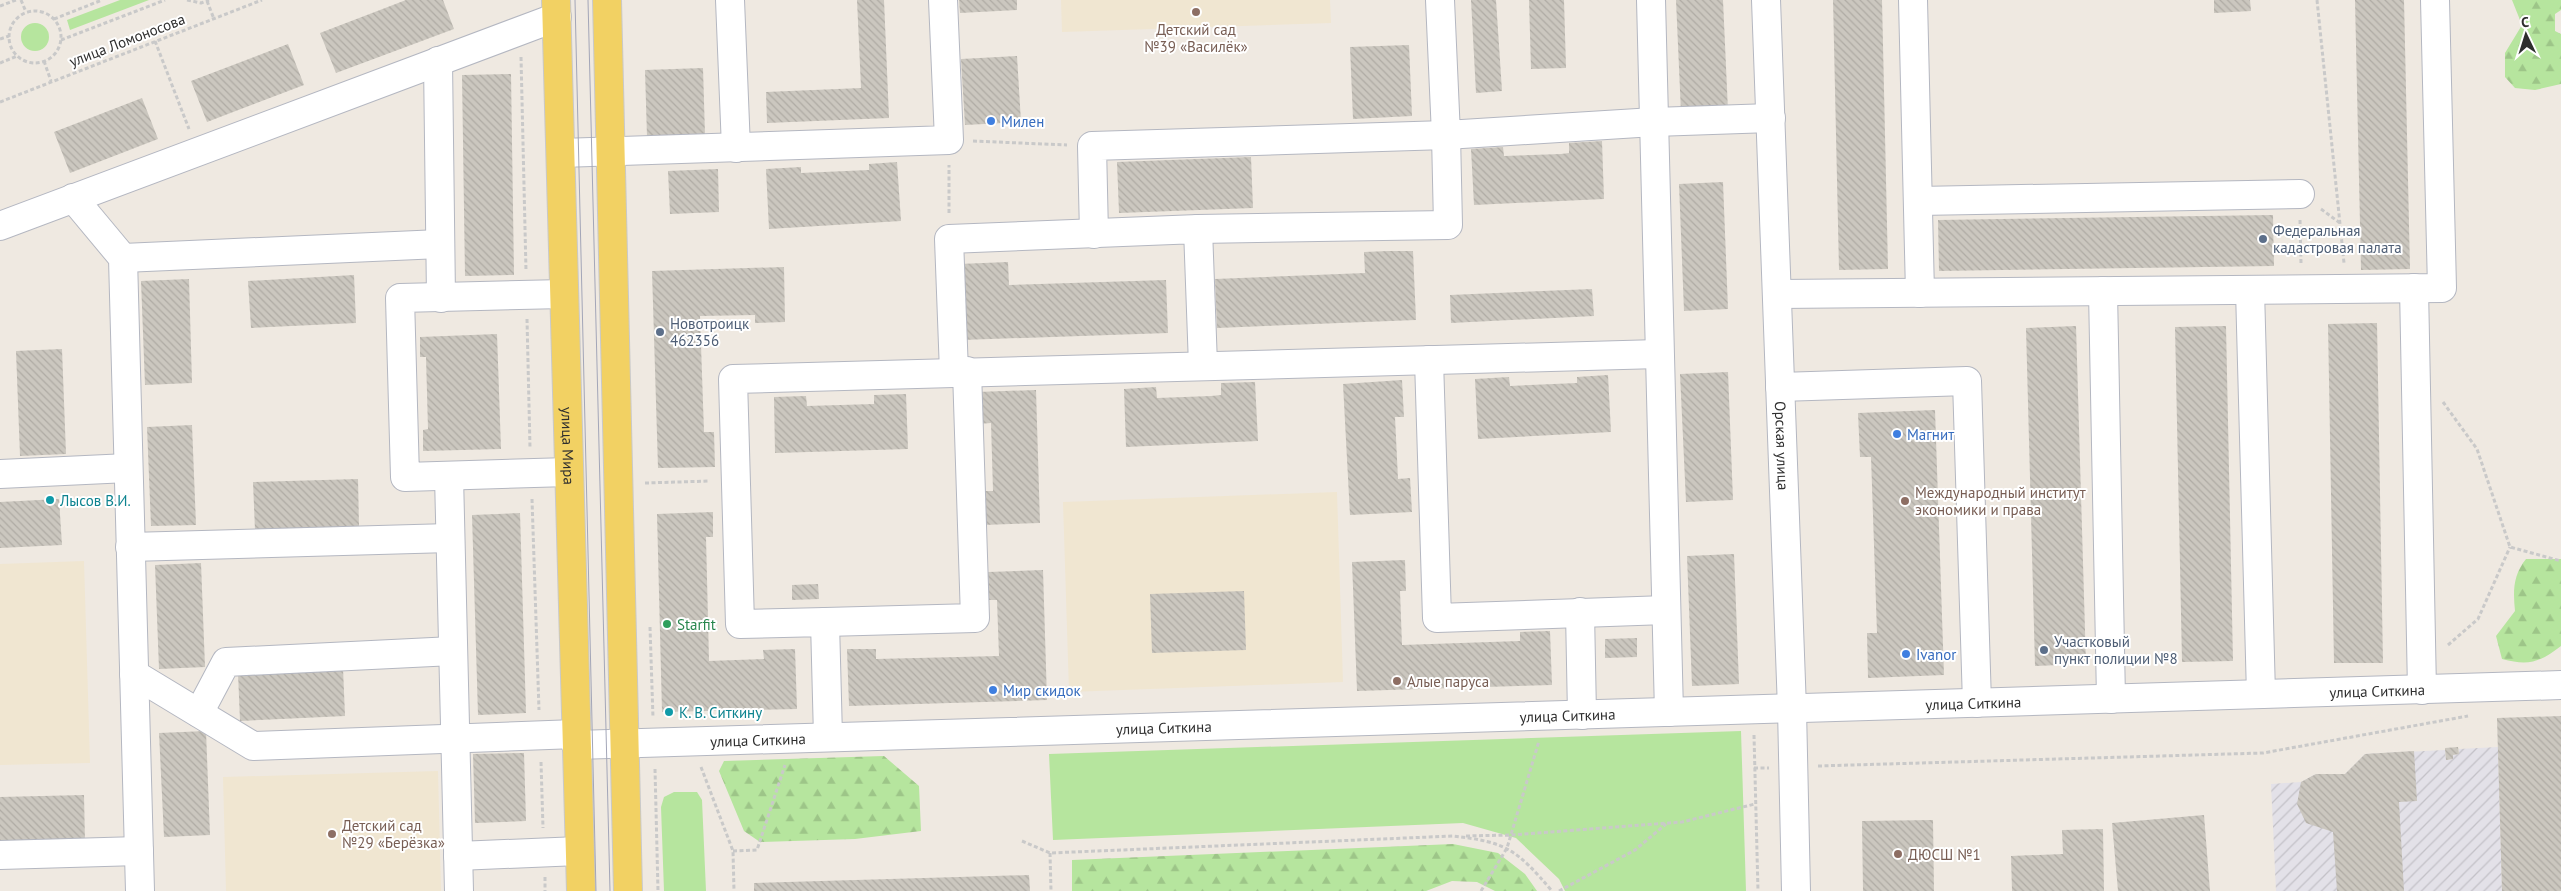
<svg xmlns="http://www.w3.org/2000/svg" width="2561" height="891" font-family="'PT Sans',sans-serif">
  <defs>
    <pattern id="industrial-furrows" width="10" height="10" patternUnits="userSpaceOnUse" patternTransform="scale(1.25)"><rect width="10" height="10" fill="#e3e1e8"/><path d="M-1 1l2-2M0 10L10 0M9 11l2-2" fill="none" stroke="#c3c1c7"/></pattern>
    <pattern id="forest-firs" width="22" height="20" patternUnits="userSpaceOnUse" patternTransform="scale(1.25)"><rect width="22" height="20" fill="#b6e59e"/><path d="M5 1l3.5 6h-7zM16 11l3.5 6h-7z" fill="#9dc588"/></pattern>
    <pattern id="building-back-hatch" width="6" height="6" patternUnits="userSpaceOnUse" patternTransform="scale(1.25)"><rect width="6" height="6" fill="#cbc7bf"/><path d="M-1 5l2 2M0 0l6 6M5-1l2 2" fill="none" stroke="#afaba4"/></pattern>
  </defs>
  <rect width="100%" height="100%" fill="#efe9e1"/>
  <!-- industrial -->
  <path fill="url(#industrial-furrows)" d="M 2498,747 L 2502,891 L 2276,891 L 2271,784 L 2301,782 L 2316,774 L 2345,774 L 2365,754 L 2445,750 L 2446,760 L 2453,759 L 2453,755 L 2459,754 L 2459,749 Z"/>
  <!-- education -->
  <path fill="#f0e6d1" d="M 1061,0 L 1330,0 L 1331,23 L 1062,32 Z
    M 1337,492 L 1343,682 L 1069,692 L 1063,502 Z
    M 84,561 L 90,763 L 0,765 L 0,564 Z
    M 438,771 L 441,891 L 226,891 L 223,777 Z"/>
  <!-- grass -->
  <path fill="#b6e59e" d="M 120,0 L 149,0 L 70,30 L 67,20 Z
    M21 37a14 14 0 1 1 28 0a14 14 0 1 1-28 0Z
    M 1741,731 L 1746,891 L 1565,891 L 1559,879 L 1516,838 L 1463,823 L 1053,840 L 1049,754 Z
    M 674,792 L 697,792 L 702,800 L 706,891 L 664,891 L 661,807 L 664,797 Z"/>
  <!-- forest -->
  <path fill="url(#forest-firs)" d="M 2512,0 L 2561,0 L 2561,10 L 2555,14 L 2555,31 L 2561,34 L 2561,84 L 2535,90 L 2515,88 L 2505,77 L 2505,53 L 2522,25 Z
    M 2526,559 L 2561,559 L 2561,646 C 2539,663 2528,666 2502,659 L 2496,636 L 2515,611 C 2513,591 2513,575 2526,559 Z
    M 884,756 L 919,786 L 921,831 L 855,839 L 760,842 L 744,831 L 719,771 L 724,761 Z
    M 1453,844 L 1498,853 L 1525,874 L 1537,891 L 1495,891 L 1477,882 L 1452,881 L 1426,891 L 1072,891 L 1072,860 Z"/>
  <!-- building -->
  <path fill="url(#building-back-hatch)" d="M 406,0 L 443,0 L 454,29 L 336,73 L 320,33 Z
    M 857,0 L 884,0 L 889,118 L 767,123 L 766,92 L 861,88 Z
    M 959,0 L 1017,0 L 1017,10 L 960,13 Z
    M 1471,0 L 1496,0 L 1502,91 L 1476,93 Z
    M 1529,0 L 1564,0 L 1566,68 L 1531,69 Z
    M 1676,0 L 1723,0 L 1728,111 L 1681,113 Z
    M 1833,0 L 1882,0 L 1888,269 L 1839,270 Z
    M 2214,0 L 2250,0 L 2251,11 L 2214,13 Z
    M 2355,0 L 2404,0 L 2410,269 L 2361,270 Z
    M 288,44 L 304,85 L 207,122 L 191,81 Z
    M 1409,45 L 1412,116 L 1353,119 L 1350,47 Z
    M 1017,56 L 1021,122 L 965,125 L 961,59 Z
    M 703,68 L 705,135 L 647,137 L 645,70 Z
    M 511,74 L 514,275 L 465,276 L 462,75 Z
    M 142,98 L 158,139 L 70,173 L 54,132 Z
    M 1602,141 L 1604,199 L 1474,205 L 1471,149 L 1503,147 L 1504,156 L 1561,154 L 1569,153 L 1569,143 Z
    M 1251,157 L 1253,208 L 1119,213 L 1117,162 Z
    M 897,162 L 901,221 L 769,229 L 766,169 L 801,167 L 801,173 L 869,170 L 869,164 Z
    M 718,169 L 719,212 L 670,214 L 668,171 Z
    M 1723,182 L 1728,309 L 1684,311 L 1679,184 Z
    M 2273,215 L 2274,266 L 1939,271 L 1938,220 Z
    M 1388,251 L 1413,251 L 1416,320 L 1217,328 L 1215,279 L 1365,273 L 1364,252 Z
    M 1008,262 L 1009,285 L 1166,280 L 1168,333 L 962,340 L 959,264 Z
    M 784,267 L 785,322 L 755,323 L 755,315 L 700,316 L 704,432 L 714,432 L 715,467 L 658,468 L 652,271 Z
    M 354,275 L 356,323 L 251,328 L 248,281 Z
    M 189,279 L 192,383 L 145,385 L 141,281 Z
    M 1592,289 L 1594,316 L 1451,323 L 1450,295 Z
    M 2377,323 L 2383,663 L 2334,663 L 2328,324 Z
    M 2076,326 L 2086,664 L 2035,666 L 2026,328 Z
    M 2226,326 L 2233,661 L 2182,662 L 2175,327 Z
    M 497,334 L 501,449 L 423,451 L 423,430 L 428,429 L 426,357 L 420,357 L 420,337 Z
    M 62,349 L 66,454 L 20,456 L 16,351 Z
    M 1728,372 L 1733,500 L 1686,502 L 1680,374 Z
    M 1608,375 L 1611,432 L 1478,439 L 1475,379 L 1509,377 L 1510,386 L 1577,383 L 1577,377 Z
    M 1402,380 L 1404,417 L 1395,417 L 1398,479 L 1410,478 L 1412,512 L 1350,515 L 1343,384 Z
    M 1255,382 L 1258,441 L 1126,447 L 1124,389 L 1156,387 L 1157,398 L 1211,396 L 1221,395 L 1221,383 Z
    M 1036,390 L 1040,523 L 983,525 L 982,491 L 993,491 L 991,423 L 978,424 L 977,392 Z
    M 906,394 L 908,449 L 775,453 L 774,397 L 806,396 L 807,406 L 874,404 L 874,395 Z
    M 1935,410 L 1944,675 L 1868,678 L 1867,633 L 1877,633 L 1871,457 L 1860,457 L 1858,413 Z
    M 192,425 L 196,525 L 151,526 L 147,427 Z
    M 358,479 L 359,526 L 255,530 L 253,482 Z
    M 59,499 L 62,545 L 0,548 L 0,502 Z
    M 713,512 L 713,537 L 706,537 L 709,661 L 764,659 L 763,650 L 795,649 L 797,709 L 662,712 L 657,514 Z
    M 520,513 L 526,713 L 478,715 L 472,515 Z
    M 1734,554 L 1739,684 L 1692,686 L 1687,556 Z
    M 1405,560 L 1406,591 L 1400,591 L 1402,645 L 1520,641 L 1520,632 L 1550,631 L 1552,685 L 1357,691 L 1352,562 Z
    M 201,563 L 205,667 L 159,669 L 155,565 Z
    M 1043,570 L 1047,700 L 849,706 L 847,649 L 876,649 L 876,659 L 999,656 L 997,600 L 989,600 L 988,572 Z
    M 818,584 L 819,599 L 792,600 L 792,585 Z
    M 1244,591 L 1246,650 L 1152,653 L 1150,594 Z
    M 1637,638 L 1637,657 L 1605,658 L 1605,639 Z
    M 343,668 L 345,716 L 240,721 L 238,673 Z
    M 2561,716 L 2561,891 L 2502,891 L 2497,718 Z
    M 206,731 L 210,835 L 164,837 L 159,733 Z
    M 2458,747 L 2459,754 L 2453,755 L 2453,759 L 2446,760 L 2445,748 Z
    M 2414,751 L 2417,801 L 2399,802 L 2404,891 L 2337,891 L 2333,832 L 2306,823 L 2297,804 L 2301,782 L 2316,774 L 2345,774 L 2365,754 Z
    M 524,753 L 526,821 L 475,823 L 473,754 Z
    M 84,795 L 85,842 L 0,844 L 0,797 Z
    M 2204,815 L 2210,891 L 2118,891 L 2112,823 Z
    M 1933,820 L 1934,891 L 1863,891 L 1862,821 Z
    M 2103,829 L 2104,891 L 2012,891 L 2011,856 L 2063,854 L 2062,830 Z
    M 1029,875 L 1030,891 L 754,891 L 754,883 Z"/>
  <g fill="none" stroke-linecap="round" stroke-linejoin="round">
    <!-- minor casing -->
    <g stroke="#b4b7c1" stroke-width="30">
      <g id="minor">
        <path d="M 730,0 L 736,148"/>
        <path d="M 1440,0 L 1446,135 L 1654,122 L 1771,118"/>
        <path d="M 1651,0 L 1669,712"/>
        <path id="s1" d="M 1766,0 L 1792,709 L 1796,891"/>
        <path d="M 1913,0 L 1920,293"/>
        <path d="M 438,61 L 441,298"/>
        <path d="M 561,153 L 949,140 L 943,0"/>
        <path d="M 73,198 L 123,258 L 140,891"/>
        <path d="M 1918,201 L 2300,194"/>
        <path d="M 0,226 L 557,17"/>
        <path d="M 1094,234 L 1092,146 L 1446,135 L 1448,225 L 1198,229"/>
        <path d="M 123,258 L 440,244"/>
        <path d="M 2414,288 L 2422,690"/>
        <path d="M 2250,290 L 2261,694"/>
        <path d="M 2103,291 L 2111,699"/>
        <path d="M 564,294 L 400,298 L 405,477 L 569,472"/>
        <path d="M 1777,294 L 2442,288 L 2435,0"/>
        <path d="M 1429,360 L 1437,618 L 1666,610"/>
        <path d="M 954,372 L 949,239 L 1198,229 L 1203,365"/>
        <path d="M 1780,387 L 1967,381 L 1977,703"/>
        <path d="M 0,474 L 128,468"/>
        <path d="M 449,476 L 459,891"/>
        <path d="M 130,547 L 450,538"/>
        <path d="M 1580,612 L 1582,715"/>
        <path d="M 825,622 L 975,618 L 967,371"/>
        <path d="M 134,674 L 253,746 L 576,734"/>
        <path d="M 199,713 L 226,662 L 453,651"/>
        <path d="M 828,737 L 825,622 L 740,624 L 733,379 L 1659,354"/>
        <path id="s2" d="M 576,745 L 2561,685"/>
        <path d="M 0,855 L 139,851"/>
        <path d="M 458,856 L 579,851"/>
      </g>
    </g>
    <!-- major casing -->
    <g stroke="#c9c9c9" stroke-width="30">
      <g id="major">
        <path id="s3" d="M 556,0 L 581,891"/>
        <path d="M 607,0 L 628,891"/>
      </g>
    </g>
    <!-- path -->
    <path stroke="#c9c9c9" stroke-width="3" stroke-dasharray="4 2.5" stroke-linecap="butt" d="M 21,0 L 26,12
      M 187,0 L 201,3 L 209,0
      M 2317,0 L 2344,263
      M 207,1 L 214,19
      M 0,6 L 16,0
      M9 37a26 26 0 1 1 52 0a26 26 0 1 1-52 0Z
      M 54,19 L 102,0
      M 0,39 L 9,36
      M 61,40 L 165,0
      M 155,41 L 189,129
      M 521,57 L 526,271
      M 44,61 L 51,81
      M 0,63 L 17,56
      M 0,102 L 262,0
      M 973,141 L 1067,145
      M 2321,209 L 2340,223
      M 949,213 L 949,165
      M 2300,220 L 2301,263
      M 527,319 L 530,448
      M 2443,402 L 2477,449 L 2510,547 L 2561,561
      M 645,483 L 710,481
      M 532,499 L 539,710
      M 650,627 L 653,718
      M 2448,645 L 2478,619 L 2510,547
      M 1754,735 L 1758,891
      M 541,762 L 543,828
      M 1818,766 L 2263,753 L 2468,716
      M 701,767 L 733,851 L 734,891
      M 1754,768 L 1769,768
      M 655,769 L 658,891
      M 1466,836 L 1511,835 L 1682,822 L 1755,804
      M 1022,841 L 1050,853 L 1453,836 C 1507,842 1517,850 1552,891
      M 733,851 L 757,850 L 785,765
      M 1050,853 L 1051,891
      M 545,877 L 545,891
      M 1481,891 L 1507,848 L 1539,741
      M 1559,891 L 1635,850 L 1666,824"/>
    <!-- minor -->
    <use href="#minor" stroke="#fff" stroke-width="28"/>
    <!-- major -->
    <use href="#major" stroke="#f2d163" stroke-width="28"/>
    <!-- tram -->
    <path stroke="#a3a6b8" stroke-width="1" d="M 575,0 L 596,891
      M 588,0 L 610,891"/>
  </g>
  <!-- markers -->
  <g fill="#8d6e63" stroke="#fff" stroke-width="2">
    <circle cx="1196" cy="12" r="5"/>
    <circle cx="1905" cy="501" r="5"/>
    <circle cx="1397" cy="681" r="5"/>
    <circle cx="332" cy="834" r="5"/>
    <circle cx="1898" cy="854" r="5"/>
  </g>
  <g fill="#3f7fe0" stroke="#fff" stroke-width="2">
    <circle cx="991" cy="121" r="5"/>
    <circle cx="1897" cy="434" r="5"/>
    <circle cx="1906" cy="654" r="5"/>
    <circle cx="993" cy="690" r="5"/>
  </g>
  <g fill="#5c6f8a" stroke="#fff" stroke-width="2">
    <circle cx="2263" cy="239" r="5"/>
    <circle cx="660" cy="332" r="5"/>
    <circle cx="2044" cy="650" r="5"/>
  </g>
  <g fill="#0f9aa8" stroke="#fff" stroke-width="2">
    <circle cx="50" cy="500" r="5"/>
    <circle cx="669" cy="712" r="5"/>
  </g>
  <circle fill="#2e9e5b" stroke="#fff" stroke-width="2" cx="667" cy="624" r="5"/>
  <g text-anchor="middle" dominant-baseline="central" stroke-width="4" stroke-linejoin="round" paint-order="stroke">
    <!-- education labels -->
    <g font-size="15" fill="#785e54" stroke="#fff" text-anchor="start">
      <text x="1196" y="29" text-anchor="middle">Детский сад<tspan x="1196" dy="17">№39 «Василёк»</tspan></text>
      <text x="1915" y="492">Международный институт<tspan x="1915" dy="17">экономики и права</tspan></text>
      <text x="1407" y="681">Алые паруса</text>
      <text x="342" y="825">Детский сад<tspan x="342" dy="17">№29 «Берёзка»</tspan></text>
      <text x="1908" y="854">ДЮСШ №1</text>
    </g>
    <!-- street labels -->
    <g font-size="15" fill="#2e2e2e" stroke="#fff">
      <text transform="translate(127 40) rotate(-21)">улица Ломоносова</text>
      <text stroke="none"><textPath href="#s1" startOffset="446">Орская улица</textPath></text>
      <text stroke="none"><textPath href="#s3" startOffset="446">улица Мира</textPath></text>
      <text stroke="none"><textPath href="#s2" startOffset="1802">улица Ситкина</textPath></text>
      <text stroke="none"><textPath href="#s2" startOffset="1398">улица Ситкина</textPath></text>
      <text stroke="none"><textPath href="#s2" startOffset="992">улица Ситкина</textPath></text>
      <text stroke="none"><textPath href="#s2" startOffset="588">улица Ситкина</textPath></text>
      <text stroke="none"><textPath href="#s2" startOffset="182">улица Ситкина</textPath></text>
    </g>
    <!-- shop labels -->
    <g font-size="15" fill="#366cbe" stroke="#fff" text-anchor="start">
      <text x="1001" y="121">Милен</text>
      <text x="1907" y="434">Магнит</text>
      <text x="1916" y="654">Ivanor</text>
      <text x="1003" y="690">Мир скидок</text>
    </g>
    <!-- service labels -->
    <g font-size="15" fill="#4e5e75" stroke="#fff" text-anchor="start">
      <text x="2273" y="230">Федеральная<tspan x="2273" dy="17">кадастровая палата</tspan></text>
      <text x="670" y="323">Новотроицк<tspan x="670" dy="17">462356</tspan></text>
      <text x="2054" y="641">Участковый<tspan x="2054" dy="17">пункт полиции №8</tspan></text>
    </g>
    <!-- culture labels -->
    <g font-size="15" fill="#0d838f" stroke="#fff" text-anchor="start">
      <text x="60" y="500">Лысов В.И.</text>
      <text x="679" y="712">К. В. Ситкину</text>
    </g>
    <!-- leisure labels -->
    <g font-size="15" fill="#27864d" stroke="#fff" text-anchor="start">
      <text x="677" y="624">Starfit</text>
    </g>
  </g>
  <!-- north arrow -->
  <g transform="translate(2526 35) rotate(356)" stroke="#ffffff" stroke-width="4" paint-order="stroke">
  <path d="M0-4L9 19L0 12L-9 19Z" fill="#2e2e2e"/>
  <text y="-8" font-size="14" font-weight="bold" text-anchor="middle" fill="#2e2e2e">С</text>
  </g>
</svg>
